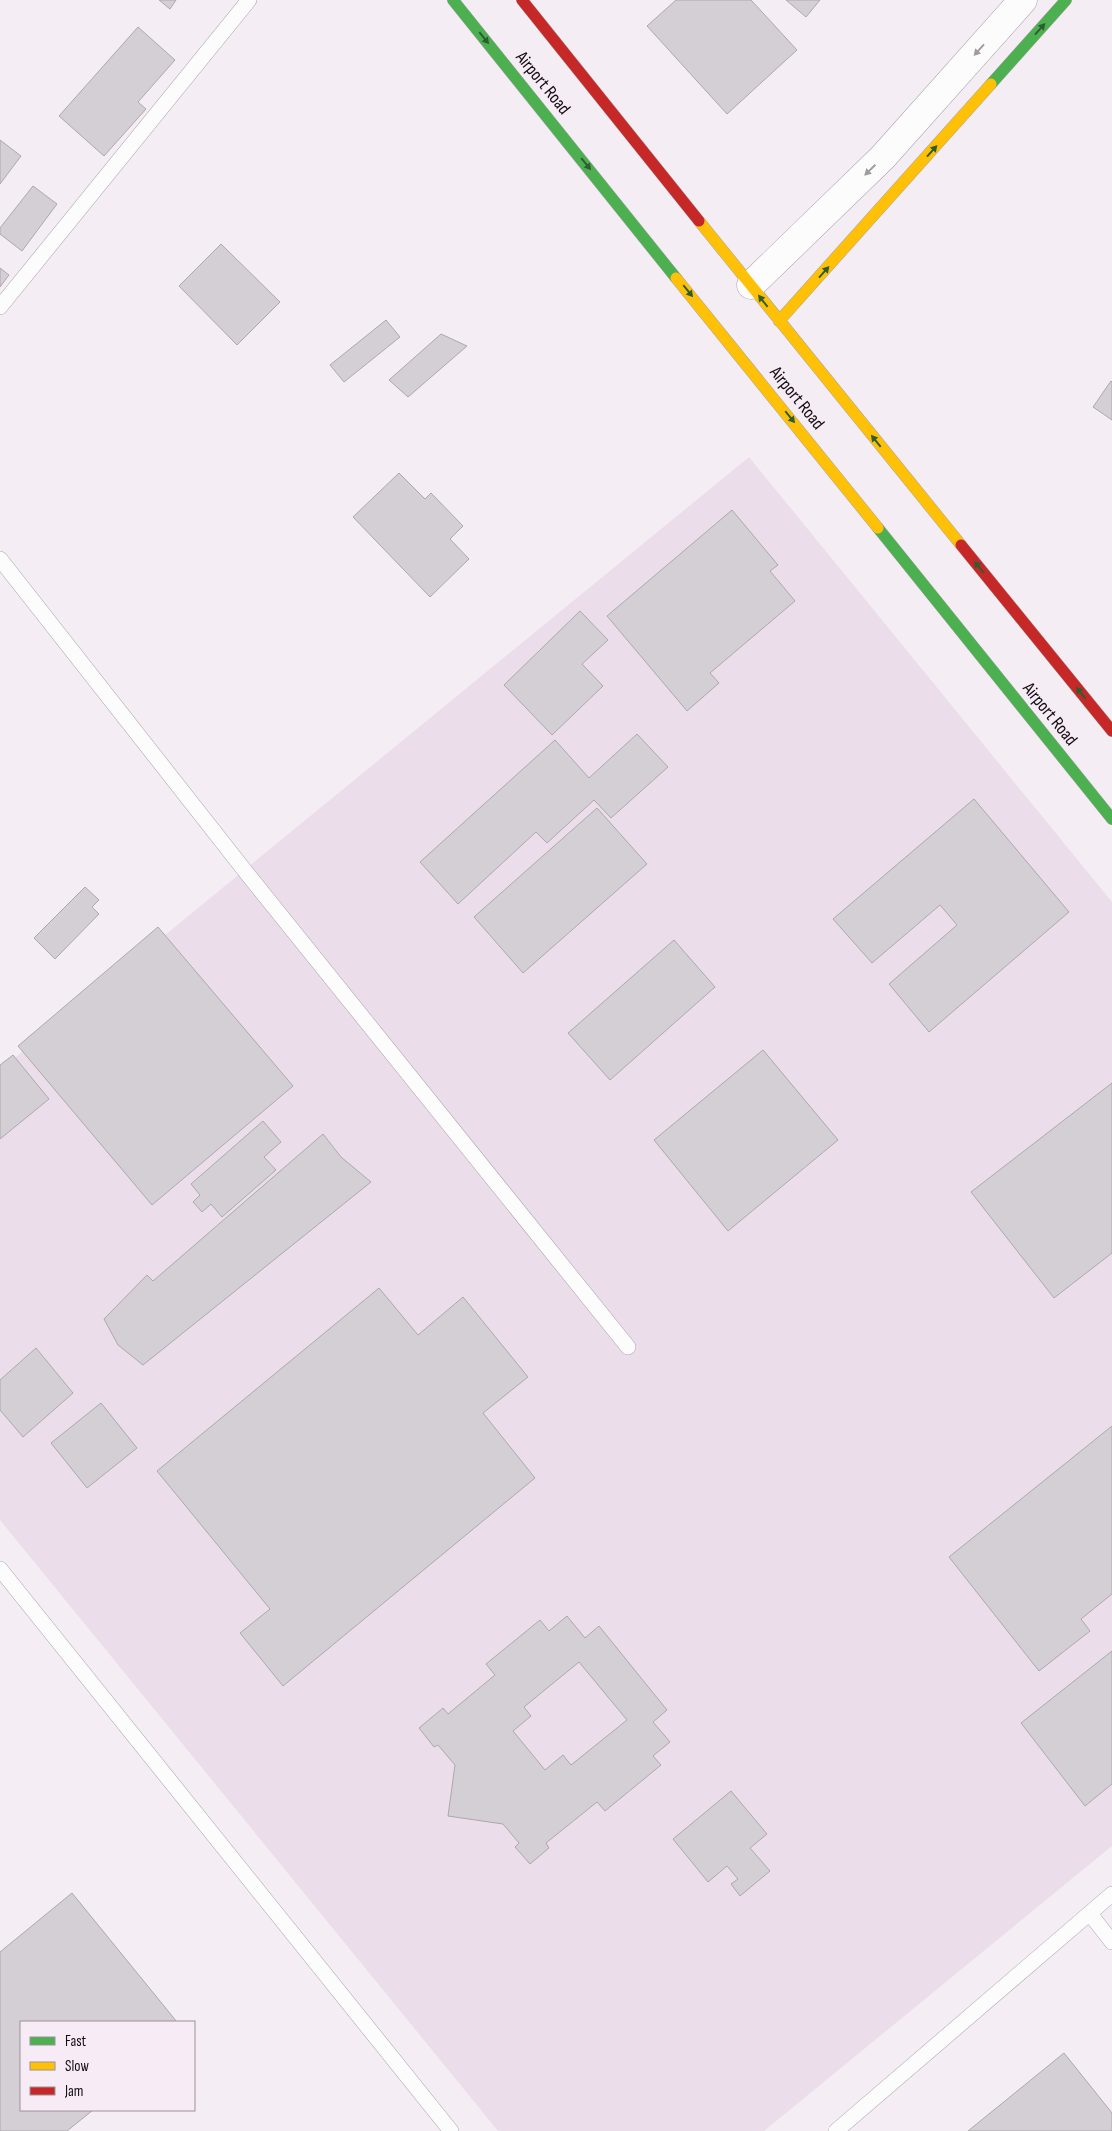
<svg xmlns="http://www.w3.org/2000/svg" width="1112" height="2131" font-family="'Sofia Sans Condensed',sans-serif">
  <rect width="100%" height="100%" fill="#f4eef4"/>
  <!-- built -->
  <path fill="#ebdeea" d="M 749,457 L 1112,902 L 1112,1846 L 764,2131 L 498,2131 L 0,1520 L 0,1070 Z"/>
  <!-- building -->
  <path fill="#d4cfd4" stroke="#aca8ac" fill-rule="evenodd" d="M 159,0 L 176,0 L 170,9 Z
    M 676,0 L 751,0 L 797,50 L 727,114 L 647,26 Z
    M 786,0 L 820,0 L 806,17 Z
    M 138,27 L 175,60 L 138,102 L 146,109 L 104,156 L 59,116 Z
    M 0,140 L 21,156 L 0,184 Z
    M 33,186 L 57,204 L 22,251 L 0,234 L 0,228 Z
    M 221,244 L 280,302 L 237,345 L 179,286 Z
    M 0,268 L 9,275 L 0,287 Z
    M 386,320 L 400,337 L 344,382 L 330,365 Z
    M 441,334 L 467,346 L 408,397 L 389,380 Z
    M 1111,381 L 1112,382 L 1112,420 L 1093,407 Z
    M 399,473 L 425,499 L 431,493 L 463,526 L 450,539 L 469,559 L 430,597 L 353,517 Z
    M 732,510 L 778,565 L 770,571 L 795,601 L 710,673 L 719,683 L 687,711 L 607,616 Z
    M 580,611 L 608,640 L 582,664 L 603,686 L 552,735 L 504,685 Z
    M 637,734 L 668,767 L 611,818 L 594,800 L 547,843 L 536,832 L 458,904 L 420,862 L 555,740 L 589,778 Z
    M 974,799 L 1069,912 L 929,1032 L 889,984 L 957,925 L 940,905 L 872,963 L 833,919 Z
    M 597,808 L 647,864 L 523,973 L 474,917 Z
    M 85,887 L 99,900 L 92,907 L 99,914 L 55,959 L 34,938 Z
    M 158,927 L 293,1086 L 152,1205 L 18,1046 Z
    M 674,940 L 715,987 L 610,1080 L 568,1033 Z
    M 763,1050 L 838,1140 L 728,1231 L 654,1140 Z
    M 13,1055 L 49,1099 L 0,1139 L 0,1065 Z
    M 1112,1083 L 1112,1253 L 1054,1298 L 971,1192 Z
    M 263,1121 L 281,1142 L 264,1157 L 276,1170 L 222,1217 L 211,1204 L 202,1212 L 193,1202 L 200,1195 L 191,1184 Z
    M 323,1134 L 341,1157 L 371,1182 L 143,1365 L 118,1345 L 104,1319 L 147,1275 L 153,1281 Z
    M 379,1288 L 418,1335 L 463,1297 L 528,1377 L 483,1413 L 535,1478 L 283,1686 L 240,1633 L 270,1609 L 157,1471 Z
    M 36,1348 L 73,1393 L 23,1437 L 0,1410 L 0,1380 Z
    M 101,1403 L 137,1448 L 87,1488 L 51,1443 Z
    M 1112,1426 L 1112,1594 L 1081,1619 L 1090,1631 L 1039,1671 L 949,1557 Z
    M 567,1616 L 585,1638 L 599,1626 L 667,1710 L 653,1722 L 670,1742 L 653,1756 L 661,1765 L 605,1811 L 597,1802 L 546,1843 L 549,1848 L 530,1864 L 515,1847 L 519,1843 L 503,1824 L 448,1816 L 455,1765 L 438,1745 L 434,1747 L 419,1728 L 443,1708 L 448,1714 L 495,1675 L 486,1664 L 540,1620 L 549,1631 ZM 579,1662 L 627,1720 L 571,1765 L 563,1755 L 545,1770 L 513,1731 L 531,1716 L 524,1707 Z
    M 1112,1651 L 1112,1784 L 1085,1806 L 1021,1723 Z
    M 731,1791 L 767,1834 L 750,1848 L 770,1871 L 740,1896 L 731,1884 L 738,1879 L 727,1866 L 708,1882 L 673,1839 Z
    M 72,1893 L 177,2022 L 21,2022 L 21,2110 L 93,2110 L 67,2131 L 0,2131 L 0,1952 Z
    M 1064,2053 L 1112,2113 L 1112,2131 L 968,2131 Z"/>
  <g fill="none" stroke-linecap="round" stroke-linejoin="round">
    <!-- lane casing -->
    <g stroke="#a8a4a8" stroke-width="16">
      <path id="lane" d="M 0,307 L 249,0
        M 0,559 L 249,876 L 628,1347
        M 0,1569 L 451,2131
        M 1090,1914 L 1112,1942
        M 836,2131 L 1112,1894"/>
    </g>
    <!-- street casing -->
    <g stroke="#a8a4a8" stroke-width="29">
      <path id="street" d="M 751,285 L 883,157 L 1023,0"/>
    </g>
    <!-- fast casing -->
    <g stroke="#a8a4a8" stroke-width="12">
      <path id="fast" d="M 453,0 L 676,278
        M 991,84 L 1066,0
        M 878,528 L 1112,819"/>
    </g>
    <!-- slow casing -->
    <g stroke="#a8a4a8" stroke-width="12">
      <path id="slow" d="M 699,221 L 961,545
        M 676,278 L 878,528
        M 779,321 L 991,84"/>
    </g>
    <!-- jam casing -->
    <g stroke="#a8a4a8" stroke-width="12">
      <path id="jam" d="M 522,0 L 699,221
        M 961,545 L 1112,731"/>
    </g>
    <!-- lane -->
    <use href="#lane" stroke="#fdfcfd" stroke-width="15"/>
    <!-- street -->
    <use href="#street" stroke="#fdfcfd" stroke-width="28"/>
    <!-- fast -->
    <use href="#fast" stroke="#4caf50" stroke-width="11"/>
    <!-- slow -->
    <use href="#slow" stroke="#ffc107" stroke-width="11"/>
    <!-- jam -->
    <use href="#jam" stroke="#c62828" stroke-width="11"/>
  </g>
  <!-- one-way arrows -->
  <defs><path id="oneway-solid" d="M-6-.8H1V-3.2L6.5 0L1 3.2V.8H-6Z" transform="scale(1.25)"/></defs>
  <g fill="#2e5e30">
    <use href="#oneway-solid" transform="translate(1040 29) rotate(-48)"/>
    <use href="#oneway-solid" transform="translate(484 38) rotate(51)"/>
    <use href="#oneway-solid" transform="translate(932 151) rotate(-48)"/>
    <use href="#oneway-solid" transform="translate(586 164) rotate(51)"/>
    <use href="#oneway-solid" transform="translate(824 272) rotate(-48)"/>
    <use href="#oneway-solid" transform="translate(688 291) rotate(51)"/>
    <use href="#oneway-solid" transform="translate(763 301) rotate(-128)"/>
    <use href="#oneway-solid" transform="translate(790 417) rotate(51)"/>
    <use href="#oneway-solid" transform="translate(876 441) rotate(-129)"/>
    <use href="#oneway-solid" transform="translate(979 567) rotate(-129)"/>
    <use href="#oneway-solid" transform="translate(1081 693) rotate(-129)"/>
  </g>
  <g fill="#9f9c9f">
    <use href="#oneway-solid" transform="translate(979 50) rotate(132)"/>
    <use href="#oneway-solid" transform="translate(870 170) rotate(136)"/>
  </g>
  <g text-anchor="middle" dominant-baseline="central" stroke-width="5" stroke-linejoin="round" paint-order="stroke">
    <!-- street labels -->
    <g font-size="18" fill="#110d11" stroke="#f7ebf6">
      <text transform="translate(543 83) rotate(51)">Airport Road</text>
      <text transform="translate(797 398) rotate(51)">Airport Road</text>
      <text transform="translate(1050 714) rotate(51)">Airport Road</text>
    </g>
  </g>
  <!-- legend -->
  <rect x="20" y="2021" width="175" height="90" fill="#f7ebf6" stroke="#9b929a"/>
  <rect x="30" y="2037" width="25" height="8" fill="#4caf50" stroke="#9b929a"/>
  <text x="65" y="2046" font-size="15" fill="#110d11">Fast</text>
  <rect x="30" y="2062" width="25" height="8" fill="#ffc107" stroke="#9b929a"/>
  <text x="65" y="2071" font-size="15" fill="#110d11">Slow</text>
  <rect x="30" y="2087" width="25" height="8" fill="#c62828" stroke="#9b929a"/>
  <text x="65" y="2096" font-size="15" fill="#110d11">Jam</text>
</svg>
